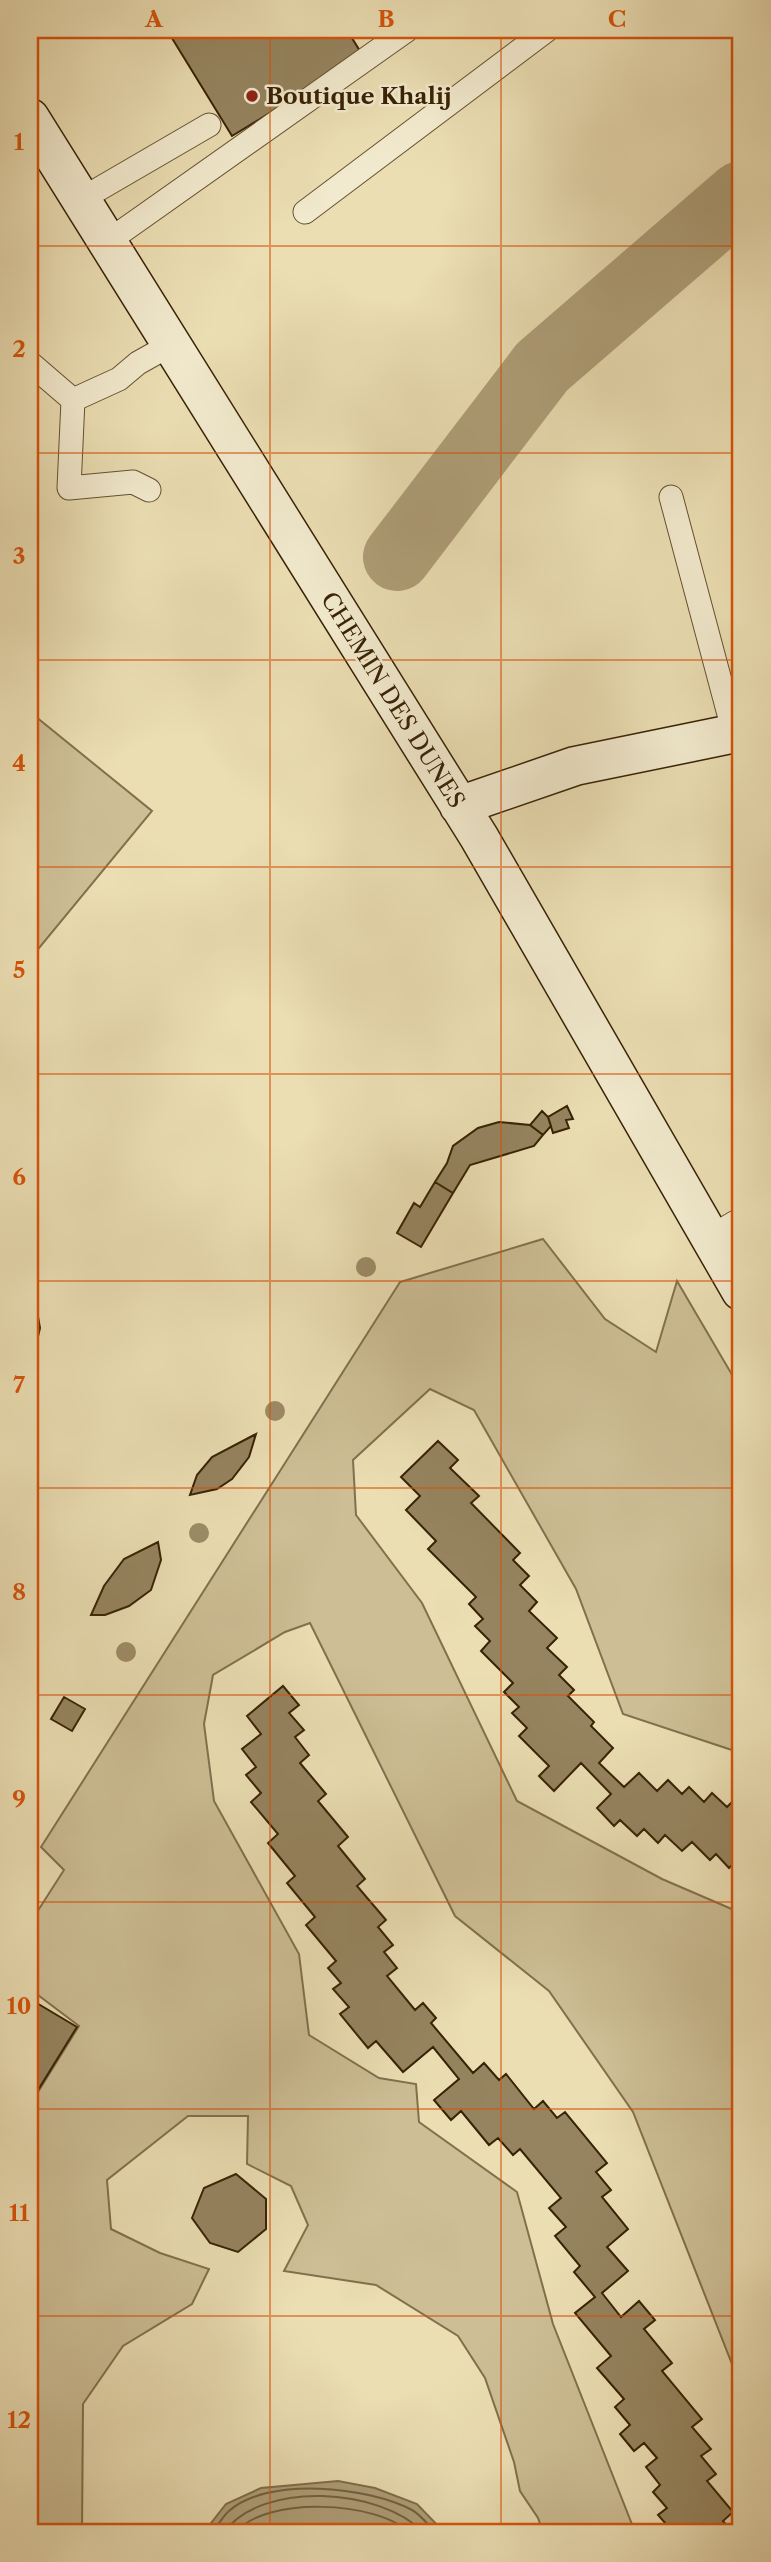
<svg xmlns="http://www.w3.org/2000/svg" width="771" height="2562" font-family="'Libre Caslon Text',serif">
  <rect width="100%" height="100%" fill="#ebdeb3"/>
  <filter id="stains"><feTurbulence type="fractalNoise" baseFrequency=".00286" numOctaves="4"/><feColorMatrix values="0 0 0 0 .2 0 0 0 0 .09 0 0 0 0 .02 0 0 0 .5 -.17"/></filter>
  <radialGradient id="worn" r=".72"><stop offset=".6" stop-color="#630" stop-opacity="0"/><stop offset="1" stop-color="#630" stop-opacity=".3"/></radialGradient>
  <!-- green -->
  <path fill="#cdbe95" stroke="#82704d" stroke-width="2" d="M 30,712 L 152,811 L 30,959 Z
    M 543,1239 L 605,1319 L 656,1352 L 677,1281 L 741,1390 L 741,1753 L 623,1714 L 576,1589 L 474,1410 L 430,1389 L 353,1460 L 356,1515 L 422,1603 L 517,1801 L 662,1879 L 741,1913 L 741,2387 L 633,2112 L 549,1991 L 455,1916 L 310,1623 L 285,1632 L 213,1675 L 204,1724 L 214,1801 L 299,1954 L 309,2035 L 379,2078 L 416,2084 L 419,2122 L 517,2192 L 553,2324 L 635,2532 L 543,2532 L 538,2518 L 520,2491 L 514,2462 L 485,2378 L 458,2336 L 376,2285 L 284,2271 L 308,2225 L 291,2186 L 247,2164 L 248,2116 L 188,2116 L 107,2180 L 111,2229 L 160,2253 L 209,2269 L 192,2304 L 123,2346 L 83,2404 L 82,2532 L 30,2532 L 30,2105 L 79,2026 L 30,1989 L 30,1923 L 64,1870 L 41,1847 L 400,1282 Z"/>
  <!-- water -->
  <path fill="#ae9e78" stroke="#7f6c4a" stroke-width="2" d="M 338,2481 L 375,2488 L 417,2504 L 444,2532 L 204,2532 L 226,2504 L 261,2488 Z"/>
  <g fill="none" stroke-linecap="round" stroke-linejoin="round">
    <!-- shore -->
    <path stroke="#73603e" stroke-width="2" d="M 213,2532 C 218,2525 223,2516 229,2511 C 268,2476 369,2487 412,2510 C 420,2514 428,2525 435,2532
      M 224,2532 C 263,2480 380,2488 423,2532
      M 237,2532 C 264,2496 378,2501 408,2532"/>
    <!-- river -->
    <path stroke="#ae9e78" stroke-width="68" d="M 397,557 L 542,367 L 741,195"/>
  </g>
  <!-- building -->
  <path fill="#95845f" stroke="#382205" stroke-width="2" d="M 167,30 L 347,30 L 363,56 L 232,136 Z
    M 567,1106 L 573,1119 L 566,1120 L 569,1128 L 553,1133 L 548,1117 Z
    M 542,1111 L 548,1117 L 551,1126 L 543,1135 L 530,1125 Z
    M 499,1122 L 530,1125 L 543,1135 L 534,1146 L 470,1165 L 453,1193 L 435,1182 L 447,1163 L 453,1146 L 478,1128 Z
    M 435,1182 L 453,1193 L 421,1247 L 397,1233 L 414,1203 L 420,1207 Z
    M 30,1298 L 37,1311 L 40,1328 L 36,1345 L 30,1355 Z
    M 256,1434 L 249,1457 L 232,1479 L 217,1489 L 190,1495 L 197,1475 L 212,1457 Z
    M 438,1441 L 458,1460 L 450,1468 L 479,1496 L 471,1503 L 520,1553 L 513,1560 L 529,1576 L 520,1585 L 537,1602 L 529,1611 L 557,1638 L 547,1648 L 567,1667 L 559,1675 L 574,1690 L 568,1696 L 594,1722 L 591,1726 L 613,1748 L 599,1763 L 624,1787 L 639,1773 L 657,1791 L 668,1780 L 682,1794 L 689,1787 L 704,1802 L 712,1793 L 727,1807 L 733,1801 L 741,1810 L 741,1866 L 736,1861 L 729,1868 L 716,1854 L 710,1860 L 692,1842 L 682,1851 L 665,1835 L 658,1843 L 644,1829 L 637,1836 L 620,1820 L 614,1826 L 597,1808 L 611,1794 L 581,1763 L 554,1791 L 539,1776 L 549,1766 L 519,1736 L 527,1728 L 512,1713 L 519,1707 L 504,1692 L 513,1683 L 481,1651 L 490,1641 L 475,1626 L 483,1619 L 469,1604 L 476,1597 L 428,1549 L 436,1541 L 406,1510 L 420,1496 L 401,1477 Z
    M 158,1542 L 161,1560 L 151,1590 L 129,1606 L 105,1615 L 91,1615 L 104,1586 L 124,1559 Z
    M 283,1686 L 299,1705 L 289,1713 L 304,1730 L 295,1737 L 309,1755 L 300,1763 L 326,1794 L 318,1801 L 348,1837 L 338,1846 L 365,1879 L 357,1886 L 386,1920 L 378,1927 L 393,1945 L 384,1952 L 397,1968 L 387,1976 L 415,2010 L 423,2003 L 436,2018 L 431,2023 L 473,2073 L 484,2063 L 499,2080 L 506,2074 L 534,2109 L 543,2101 L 557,2118 L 565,2112 L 607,2163 L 596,2172 L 611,2190 L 602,2197 L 628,2229 L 607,2247 L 628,2271 L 602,2293 L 621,2317 L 639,2301 L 655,2320 L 644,2329 L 672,2363 L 662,2371 L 702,2419 L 692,2427 L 711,2449 L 701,2456 L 716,2474 L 707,2481 L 733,2512 L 723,2521 L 732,2532 L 673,2532 L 658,2515 L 667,2508 L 653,2492 L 660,2485 L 646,2467 L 657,2458 L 644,2443 L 634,2451 L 620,2434 L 630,2425 L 615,2407 L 624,2399 L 597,2368 L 611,2356 L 575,2313 L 595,2297 L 574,2272 L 580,2266 L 555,2236 L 566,2227 L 549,2208 L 561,2198 L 520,2149 L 513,2155 L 498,2138 L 489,2145 L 461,2111 L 451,2120 L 434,2100 L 459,2079 L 433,2047 L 403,2072 L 376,2041 L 368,2048 L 340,2014 L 349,2007 L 333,1989 L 341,1983 L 328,1968 L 336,1961 L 306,1925 L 315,1917 L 287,1883 L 295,1876 L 268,1843 L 278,1834 L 251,1802 L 261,1793 L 246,1775 L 256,1767 L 242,1749 L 261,1734 L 247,1716 Z
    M 64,1697 L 85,1709 L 72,1731 L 51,1719 Z
    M 30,1999 L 77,2027 L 30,2103 Z
    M 236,2174 L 266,2199 L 266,2229 L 238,2252 L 210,2243 L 192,2218 L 204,2188 Z"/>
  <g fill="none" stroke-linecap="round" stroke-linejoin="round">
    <!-- lane casing -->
    <g stroke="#655130" stroke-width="25">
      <path id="lane" d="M 80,200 L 209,125
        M 305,212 L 547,30
        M 107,242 L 407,30
        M 30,363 L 73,400 L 119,379 L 138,363 L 172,344
        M 73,400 L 69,488 L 133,482 L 149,490
        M 671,497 L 734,733
        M 710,1237 L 741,1219"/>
    </g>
    <!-- secondary casing -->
    <g stroke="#382205" stroke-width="41">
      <path id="secondary" d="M 30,118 L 479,837 L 741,1291
        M 459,806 L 575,766 L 741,732"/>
    </g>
    <!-- lane -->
    <use href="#lane" stroke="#f2eace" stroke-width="23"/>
    <!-- secondary -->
    <use href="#secondary" stroke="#f2eace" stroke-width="38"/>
  </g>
  <!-- trees -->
  <g fill="#9d8c67">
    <circle cx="366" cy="1267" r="10"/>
    <circle cx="275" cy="1411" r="10"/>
    <circle cx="199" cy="1533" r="10"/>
    <circle cx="126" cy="1652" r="10"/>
  </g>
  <!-- grid -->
  <path fill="none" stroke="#d6540b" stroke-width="2" stroke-opacity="0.55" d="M 270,30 L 270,2532M 501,30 L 501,2532M 30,246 L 741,246M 30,453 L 741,453M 30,660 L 741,660M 30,867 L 741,867M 30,1074 L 741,1074M 30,1281 L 741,1281M 30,1488 L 741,1488M 30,1695 L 741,1695M 30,1902 L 741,1902M 30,2109 L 741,2109M 30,2316 L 741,2316"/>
  <!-- markers -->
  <circle fill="#8f2418" stroke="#f2eace" stroke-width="2.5" cx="252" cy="96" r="7"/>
  <g text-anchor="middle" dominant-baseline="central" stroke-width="5" stroke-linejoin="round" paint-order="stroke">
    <!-- poi labels -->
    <g font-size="23" font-weight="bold" fill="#382205" stroke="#f2eace" text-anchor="start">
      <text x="266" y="96">Boutique Khalij</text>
    </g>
    <!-- street labels -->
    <g font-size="23" fill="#382205" stroke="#f2eace">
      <text transform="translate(393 700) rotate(58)">CHEMIN DES DUNES</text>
    </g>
  </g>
  <!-- margin -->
  <rect width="771" height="2562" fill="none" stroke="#ebdeb3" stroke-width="77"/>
  <rect x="38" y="38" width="694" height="2486" fill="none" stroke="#d6540b" stroke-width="2.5"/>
  <g font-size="23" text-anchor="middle" font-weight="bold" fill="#d6540b">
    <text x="154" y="27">A</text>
    <text x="386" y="27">B</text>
    <text x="617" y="27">C</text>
    <text x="19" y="150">1</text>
    <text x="19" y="357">2</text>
    <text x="19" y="564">3</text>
    <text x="19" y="771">4</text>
    <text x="19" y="978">5</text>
    <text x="19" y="1185">6</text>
    <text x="19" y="1393">7</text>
    <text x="19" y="1600">8</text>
    <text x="19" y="1807">9</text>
    <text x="19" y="2014">10</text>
    <text x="19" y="2221">11</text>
    <text x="19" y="2428">12</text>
  </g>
  <rect width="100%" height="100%" filter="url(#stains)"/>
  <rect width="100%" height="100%" fill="url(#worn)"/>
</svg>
